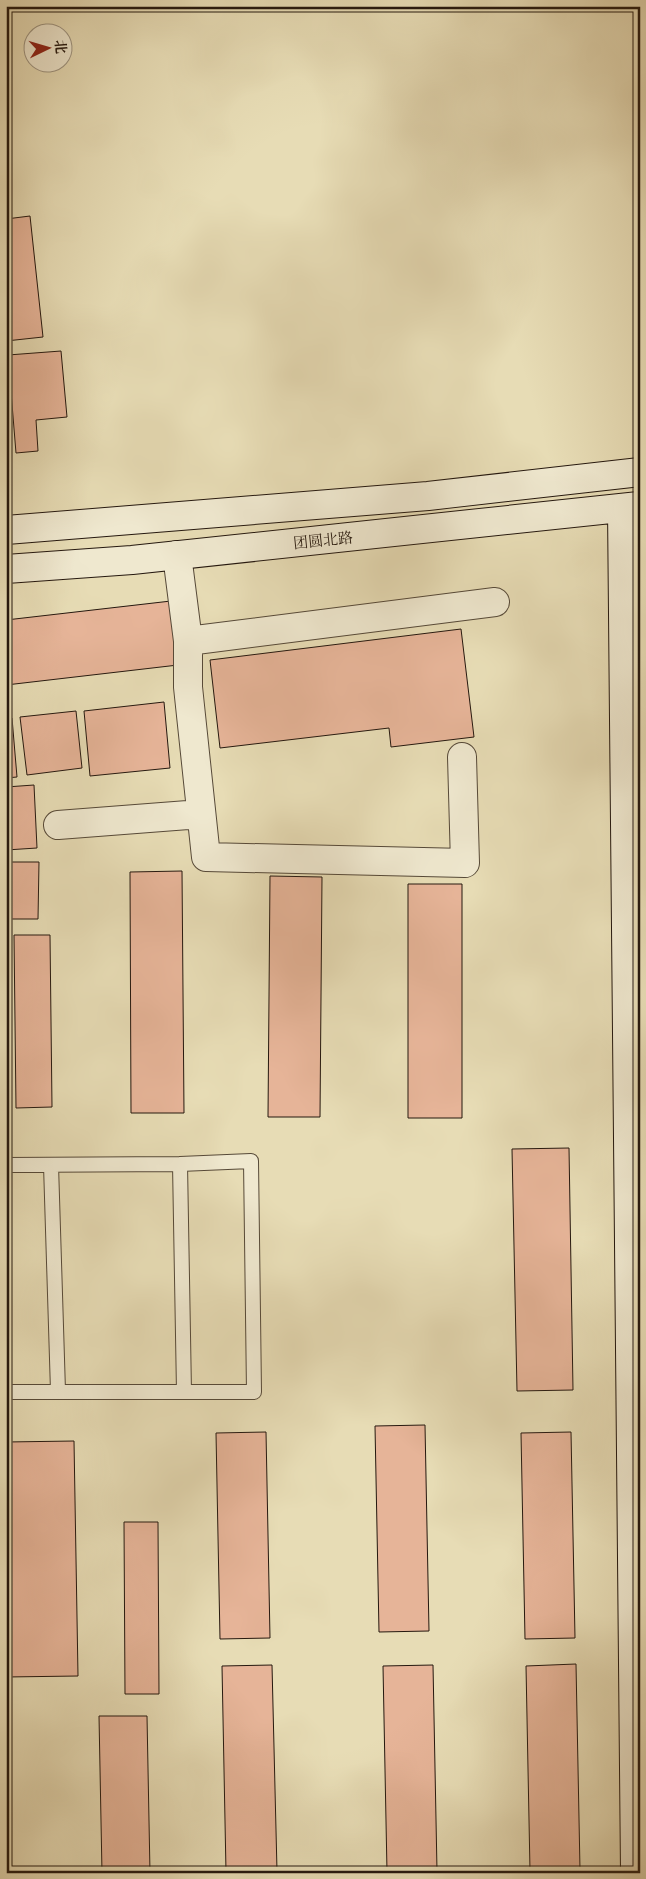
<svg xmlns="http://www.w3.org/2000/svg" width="646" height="1879" font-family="'Gentium Book Plus','Noto Serif SC',serif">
  <rect width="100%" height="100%" fill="#e7dcb5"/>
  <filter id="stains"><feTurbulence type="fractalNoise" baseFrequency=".004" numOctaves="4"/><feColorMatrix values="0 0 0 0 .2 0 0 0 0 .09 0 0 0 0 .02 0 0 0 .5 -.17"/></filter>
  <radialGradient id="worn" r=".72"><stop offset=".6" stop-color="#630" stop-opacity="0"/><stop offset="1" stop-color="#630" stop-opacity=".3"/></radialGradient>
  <!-- building -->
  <path fill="#e6b498" stroke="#25180f" d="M 30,216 L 43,337 L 6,341 L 6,219 Z
    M 61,351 L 67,417 L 36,420 L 38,451 L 16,453 L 8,355 Z
    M 171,601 L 178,665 L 6,685 L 6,620 Z
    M 461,629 L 474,737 L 391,747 L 389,728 L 220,748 L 210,660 Z
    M 164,702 L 170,768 L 90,776 L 84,711 Z
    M 76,711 L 82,768 L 27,775 L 20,717 Z
    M 12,718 L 17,777 L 6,778 L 6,719 Z
    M 34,785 L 37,848 L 6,850 L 6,787 Z
    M 6,862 L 39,862 L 38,919 L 6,919 Z
    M 182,871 L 184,1113 L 131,1113 L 130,872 Z
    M 270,876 L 322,877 L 320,1117 L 268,1117 Z
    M 408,884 L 462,884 L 462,1118 L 408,1118 Z
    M 14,935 L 50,935 L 52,1107 L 16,1108 Z
    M 569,1148 L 573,1390 L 517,1391 L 512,1149 Z
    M 425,1425 L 429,1631 L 379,1632 L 375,1426 Z
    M 266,1432 L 270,1638 L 220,1639 L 216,1433 Z
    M 571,1432 L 575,1638 L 525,1639 L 521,1433 Z
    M 74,1441 L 78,1676 L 6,1677 L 6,1442 Z
    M 124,1522 L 158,1522 L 159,1694 L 125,1694 Z
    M 576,1664 L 580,1870 L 530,1871 L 526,1666 Z
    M 272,1665 L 277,1871 L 226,1872 L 222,1666 Z
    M 433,1665 L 437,1871 L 387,1872 L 383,1666 Z
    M 99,1716 L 147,1716 L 150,1873 L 102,1873 Z"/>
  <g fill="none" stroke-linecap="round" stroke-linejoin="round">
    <!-- lane casing -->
    <g stroke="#564938" stroke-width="16">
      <path id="lane" d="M 180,1164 L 251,1161 L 254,1392 L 184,1392
        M 6,1165 L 180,1164 L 184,1392 L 6,1392
        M 51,1165 L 58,1391"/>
    </g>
    <!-- street casing -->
    <g stroke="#564938" stroke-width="30">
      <path id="street" d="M 177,555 L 188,641 L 188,687 L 206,857 L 465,863 L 462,757
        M 188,641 L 495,602
        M 58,825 L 201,814"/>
    </g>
    <!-- secondary casing -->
    <g stroke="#25180f" stroke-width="30">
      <path id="secondary" d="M 622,508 L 635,1873
        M 6,530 L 428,496 L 640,472
        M 6,569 L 132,560 L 639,506"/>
    </g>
    <!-- lane -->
    <use href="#lane" stroke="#efe8cf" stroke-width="14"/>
    <!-- street -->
    <use href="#street" stroke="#efe8cf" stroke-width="28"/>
    <!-- secondary -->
    <use href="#secondary" stroke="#efe8cf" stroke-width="28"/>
  </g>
  <g text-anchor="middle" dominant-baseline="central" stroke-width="5" stroke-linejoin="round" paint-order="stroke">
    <!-- street labels -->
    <g font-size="15" fill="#25180f" stroke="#efe8cf">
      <text transform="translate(323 540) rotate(-6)">团圆北路</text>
    </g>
  </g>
  <!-- margin -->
  <rect width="646" height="1879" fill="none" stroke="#e7dcb5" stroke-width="25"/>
  <rect x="8" y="8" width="631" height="1864" fill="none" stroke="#25180f" stroke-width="2.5"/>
  <rect x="12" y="12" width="621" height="1854" fill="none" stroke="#25180f"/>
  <!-- north arrow -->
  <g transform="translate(48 48) rotate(85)"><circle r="24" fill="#efe8cf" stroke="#9e9582"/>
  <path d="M0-4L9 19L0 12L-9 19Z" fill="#8f2418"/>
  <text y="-8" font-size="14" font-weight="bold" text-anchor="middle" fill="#25180f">北</text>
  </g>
  <rect width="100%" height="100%" filter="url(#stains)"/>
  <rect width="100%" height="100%" fill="url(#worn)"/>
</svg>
